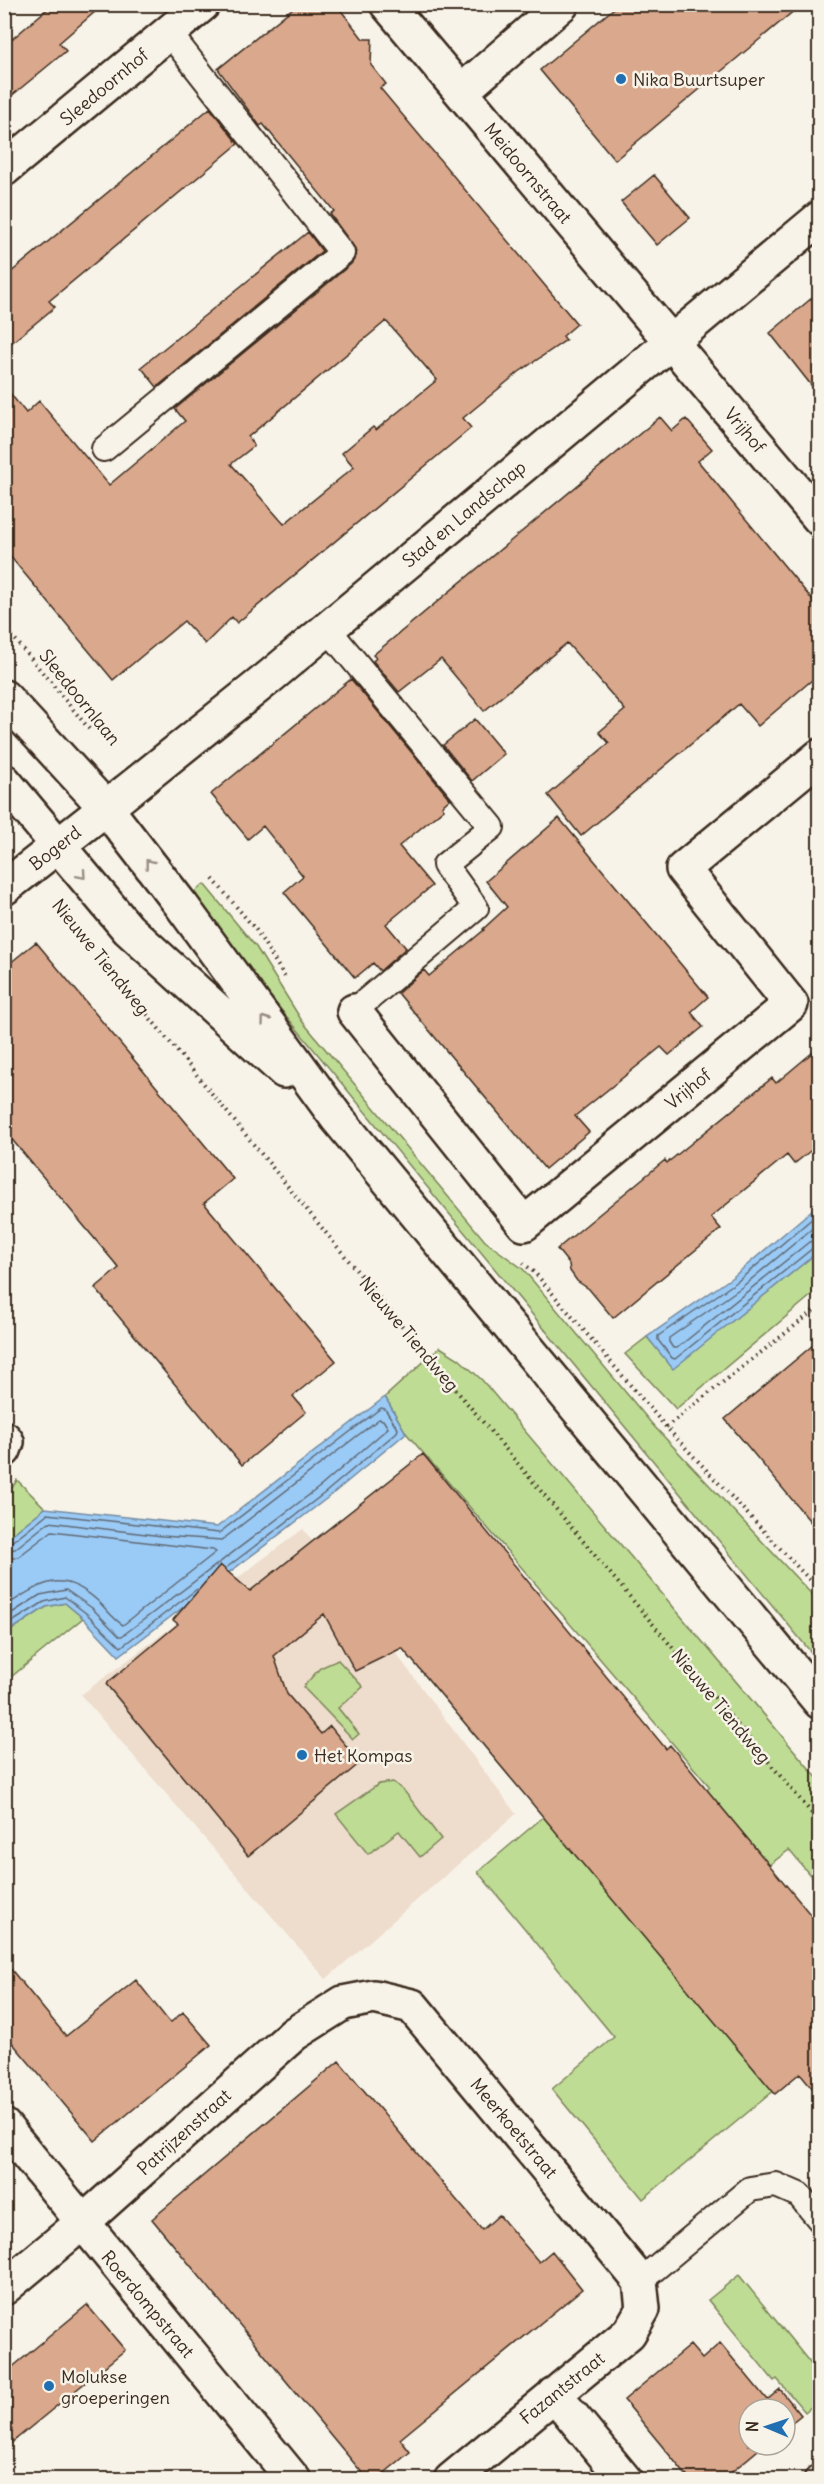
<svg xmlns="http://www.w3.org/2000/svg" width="824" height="2484" font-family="Delius,sans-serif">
  <rect width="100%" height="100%" fill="#f7f3e8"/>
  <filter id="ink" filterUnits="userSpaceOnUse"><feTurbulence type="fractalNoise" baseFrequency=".0167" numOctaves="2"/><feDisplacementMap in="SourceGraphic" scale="12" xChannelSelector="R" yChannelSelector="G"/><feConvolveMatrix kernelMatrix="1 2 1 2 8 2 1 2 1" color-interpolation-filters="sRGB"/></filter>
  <g filter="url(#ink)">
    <!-- built -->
    <path fill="#eedccc" d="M 303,1529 L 516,1814 L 326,1979 L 81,1695 Z"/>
    <!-- green -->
    <path fill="#bedc94" stroke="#7c8359" stroke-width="1.5" d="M 204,884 L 256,947 L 302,1021 L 485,1241 L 523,1269 L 652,1424 L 819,1602 L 819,1662 L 188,897 Z
      M 819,1251 L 819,1289 L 676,1409 L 625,1354 L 647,1337 L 673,1368 Z
      M 440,1347 L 459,1359 L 482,1380 L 819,1780 L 819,1886 L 789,1850 L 764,1869 L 695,1800 L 710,1787 L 406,1433 L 385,1397 Z
      M 17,1480 L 45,1508 L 5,1540 L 5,1499 Z
      M 65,1603 L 83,1618 L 5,1682 L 5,1634 L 46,1607 Z
      M 338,1660 L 363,1687 L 338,1708 L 359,1734 L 353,1739 L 303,1687 L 320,1668 Z
      M 393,1782 L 405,1792 L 441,1839 L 420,1857 L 399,1831 L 368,1854 L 336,1814 L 379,1784 Z
      M 548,1813 L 776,2089 L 643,2199 L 552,2089 L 614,2037 L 478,1872 Z
      M 739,2275 L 819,2374 L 819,2400 L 805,2412 L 777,2379 L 774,2381 L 708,2300 Z"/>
    <!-- water -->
    <path fill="#9acaf6" stroke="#748aa0" stroke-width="1.5" d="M 819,1204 L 819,1251 L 673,1369 L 647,1337 L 734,1276 Z
      M 385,1397 L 406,1433 L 330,1496 L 119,1656 L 83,1618 L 65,1603 L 46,1607 L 5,1634 L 5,1540 L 45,1508 L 217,1527 Z"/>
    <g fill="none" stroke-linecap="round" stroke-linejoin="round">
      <!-- shore -->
      <path stroke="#616a74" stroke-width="1.5" d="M 820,1212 L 738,1281 L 658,1336 L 658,1340 L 672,1358 L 675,1359 L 813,1248 L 820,1246
        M 820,1222 L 742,1287 L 669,1338 L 669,1342 L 673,1348 L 677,1348 L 809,1242 L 820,1239
        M 4,1544 L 10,1543 L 47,1514 L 219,1533 L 381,1408 L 385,1409 L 398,1429 L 397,1432 L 326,1492 L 226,1568
        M 4,1551 L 15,1549 L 49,1522 L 162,1536 L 222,1540 L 379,1419 L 383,1420 L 388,1428 L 321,1486 L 122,1636 L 119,1636 L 92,1608 L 66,1590 L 40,1595 L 4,1618
        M 4,1560 L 18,1557 L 52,1531 L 213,1550 L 216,1552 L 123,1625 C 114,1620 107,1610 99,1602 C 61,1567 42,1583 4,1607
        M 4,1627 L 44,1602 L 65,1597 L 87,1614 L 121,1647 L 197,1589"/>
    </g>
    <!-- building -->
    <path fill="#daa88c" stroke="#3b2a1e" stroke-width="1.5" fill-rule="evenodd" d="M 53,4 L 104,4 L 59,43 L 66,51 L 4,102 L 4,46 Z
      M 298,4 L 336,4 L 363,39 L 372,39 L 371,65 L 386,84 L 380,88 L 577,324 L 563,336 L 566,340 L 519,372 L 463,418 L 471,428 L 237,623 L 232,617 L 205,644 L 184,621 L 113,680 L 4,549 L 4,386 L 26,413 L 39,401 L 109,485 L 185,421 L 175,409 L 351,264 L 355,258 L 356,250 L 330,214 L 334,211 L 263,124 L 260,126 L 218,69 ZM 386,321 L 437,380 L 376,430 L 373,427 L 342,453 L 354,467 L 284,524 L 231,464 L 254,446 L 248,437 Z
      M 619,4 L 802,4 L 615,160 L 540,70 Z
      M 210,108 L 238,144 L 49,301 L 55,307 L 4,349 L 4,278 Z
      M 654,175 L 690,218 L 657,245 L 621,202 Z
      M 308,232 L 322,251 L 157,387 L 141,367 Z
      M 819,292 L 819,395 L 770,333 Z
      M 660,417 L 672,431 L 686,419 L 712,449 L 698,461 L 819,608 L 819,674 L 758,726 L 739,704 L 581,836 L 548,795 L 609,743 L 599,732 L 625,710 L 567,643 L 484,711 L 441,659 L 399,692 L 373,661 L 376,658 L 373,655 Z
      M 351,679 L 450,799 L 442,806 L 444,809 L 399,846 L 432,886 L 386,924 L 406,948 L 380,971 L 373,963 L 355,978 L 284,892 L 303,876 L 263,826 L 248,839 L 211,794 Z
      M 475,719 L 504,754 L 472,781 L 443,745 Z
      M 559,818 L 708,997 L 691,1012 L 703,1027 L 669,1055 L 661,1047 L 575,1116 L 589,1132 L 545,1169 L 398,993 L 424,970 L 429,976 L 484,930 L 483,929 L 507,907 L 486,881 Z
      M 36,942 L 233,1179 L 204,1203 L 336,1361 L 293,1396 L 306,1412 L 242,1465 L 95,1288 L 119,1268 L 4,1130 L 4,968 Z
      M 819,1047 L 819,1144 L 794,1164 L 787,1155 L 711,1217 L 721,1229 L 613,1318 L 589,1289 L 577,1281 L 570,1271 L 569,1264 L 557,1249 L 665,1160 L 667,1163 L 772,1078 L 776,1083 Z
      M 819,1340 L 819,1532 L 725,1419 Z
      M 423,1454 L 666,1749 L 670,1745 L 819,1925 L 819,2096 L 800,2073 L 775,2094 L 402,1648 L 355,1671 L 324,1614 L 274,1656 L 287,1694 L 321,1734 L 330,1726 L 360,1763 L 248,1856 L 106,1684 L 178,1624 L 173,1620 L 220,1565 L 250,1591 Z
      M 4,1961 L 66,2036 L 136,1980 L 170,2023 L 183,2012 L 211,2045 L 95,2141 L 4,2033 Z
      M 339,2061 L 482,2230 L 499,2215 L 539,2262 L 552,2251 L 582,2289 L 400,2439 L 410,2452 L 376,2480 L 368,2480 L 152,2219 Z
      M 87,2305 L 125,2350 L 4,2449 L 4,2374 Z
      M 720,2343 L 767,2400 L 780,2389 L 801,2415 L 785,2428 L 785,2409 L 749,2409 L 749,2445 L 764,2445 L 722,2480 L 690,2480 L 624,2400 L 690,2345 L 702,2359 Z"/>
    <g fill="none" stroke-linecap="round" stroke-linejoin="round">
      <!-- service casing -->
      <g stroke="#3b2a1e" stroke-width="28">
        <path id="service" d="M 104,449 L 342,253 L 169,33
          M 327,628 L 492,827 L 445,865 L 476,908 L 354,1011
          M 640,2281 L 750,2189 L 776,2185 L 799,2195 L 820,2220
          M 816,2480 L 820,2476"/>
      </g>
      <!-- minor casing -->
      <g stroke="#3b2a1e" stroke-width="38">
        <path id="minor" d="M 387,4 L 820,519
          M 461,92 L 562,4
          M 4,169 L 203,4
          M 4,888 L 106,808
          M 354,1011 L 524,1224 L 791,1004 L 683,869 L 820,756
          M 4,1438 L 7,1442 L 4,1450
          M 4,2126 L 294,2480
          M 4,2288 L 82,2223 L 294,2034 L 343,2003 L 374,1997 L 412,2006 L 640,2281 L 643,2309 L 629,2333 L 451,2480
          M 554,2394 L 625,2480"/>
      </g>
      <!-- tertiary casing -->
      <g stroke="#3b2a1e" stroke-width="38">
        <path id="tertiary" d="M 4,697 L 106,808 L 182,906 L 337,1118 L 820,1702
          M 4,781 L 128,929 L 284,1071
          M 106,808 L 272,675 L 820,218"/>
      </g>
      <!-- path -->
      <path stroke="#3b2a1e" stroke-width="4" stroke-dasharray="1.5 4.5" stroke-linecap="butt" d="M 4,626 L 90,730
        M 213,879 L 256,930 L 286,979
        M 105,963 L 403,1327 L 820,1823
        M 523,1263 L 535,1273 L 666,1427 L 820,1591
        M 666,1427 L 820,1306
        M 4,1685 L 5,1685"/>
      <!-- service -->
      <use href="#service" stroke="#f7f3e8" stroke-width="24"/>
      <!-- minor -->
      <use href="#minor" stroke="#f7f3e8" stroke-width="33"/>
      <!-- tertiary -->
      <use href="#tertiary" stroke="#f7f3e8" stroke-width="33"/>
    </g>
    <!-- one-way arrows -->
    <defs><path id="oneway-chevron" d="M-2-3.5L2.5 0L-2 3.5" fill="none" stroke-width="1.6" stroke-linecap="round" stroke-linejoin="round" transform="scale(1.5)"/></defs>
    <g stroke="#998e83">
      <use href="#oneway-chevron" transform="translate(149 863) rotate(-128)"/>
      <use href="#oneway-chevron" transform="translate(82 875) rotate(49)"/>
      <use href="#oneway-chevron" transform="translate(265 1020) rotate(-126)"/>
    </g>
  </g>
  <!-- markers -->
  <g fill="#1f6fb2" stroke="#f7f3e8" stroke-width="2">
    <circle cx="621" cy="79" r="6"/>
    <circle cx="302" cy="1755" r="6"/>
    <circle cx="49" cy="2386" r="6"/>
  </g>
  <g text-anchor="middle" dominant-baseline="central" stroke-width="5" stroke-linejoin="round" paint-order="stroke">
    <!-- poi labels -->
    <g font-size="18" fill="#3b2a1e" stroke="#f7f3e8" text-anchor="start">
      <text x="633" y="79">Nika Buurtsuper</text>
      <text x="314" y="1755">Het Kompas</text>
      <text x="61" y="2376">Molukse<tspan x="61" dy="21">groeperingen</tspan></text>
    </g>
    <!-- street labels -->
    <g font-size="18" fill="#3b2a1e" stroke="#f7f3e8">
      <text transform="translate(104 87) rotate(-40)">Sleedoornhof</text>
      <text transform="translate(528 173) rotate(50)">Meidoornstraat</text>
      <text transform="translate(745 430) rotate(50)">Vrijhof</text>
      <text transform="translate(464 514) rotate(-40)">Stad en Landschap</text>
      <text transform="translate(80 697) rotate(51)">Sleedoornlaan</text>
      <text transform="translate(55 848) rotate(-38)">Bogerd</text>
      <text transform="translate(101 957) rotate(51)">Nieuwe Tiendweg</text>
      <text transform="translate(688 1089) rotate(-39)">Vrijhof</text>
      <text transform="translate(409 1334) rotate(50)">Nieuwe Tiendweg</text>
      <text transform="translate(721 1706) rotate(50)">Nieuwe Tiendweg</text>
      <text transform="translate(514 2128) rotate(50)">Meerkoetstraat</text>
      <text transform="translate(184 2132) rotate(-42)">Patrijzenstraat</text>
      <text transform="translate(148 2304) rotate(50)">Roerdompstraat</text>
      <text transform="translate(562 2388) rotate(-39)">Fazantstraat</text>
    </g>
  </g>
  <!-- margin -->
  <rect width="824" height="2484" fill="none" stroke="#f7f3e8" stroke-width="24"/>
  <rect x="12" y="12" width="800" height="2460" fill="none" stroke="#3b2a1e" stroke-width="2" filter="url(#ink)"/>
  <!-- north arrow -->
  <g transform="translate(767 2427) rotate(272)"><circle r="28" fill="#f7f3e8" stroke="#aca397" stroke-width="1.5"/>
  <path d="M0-4.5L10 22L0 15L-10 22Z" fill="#1f6fb2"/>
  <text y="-9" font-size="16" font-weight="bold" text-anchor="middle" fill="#3b2a1e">N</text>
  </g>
</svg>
